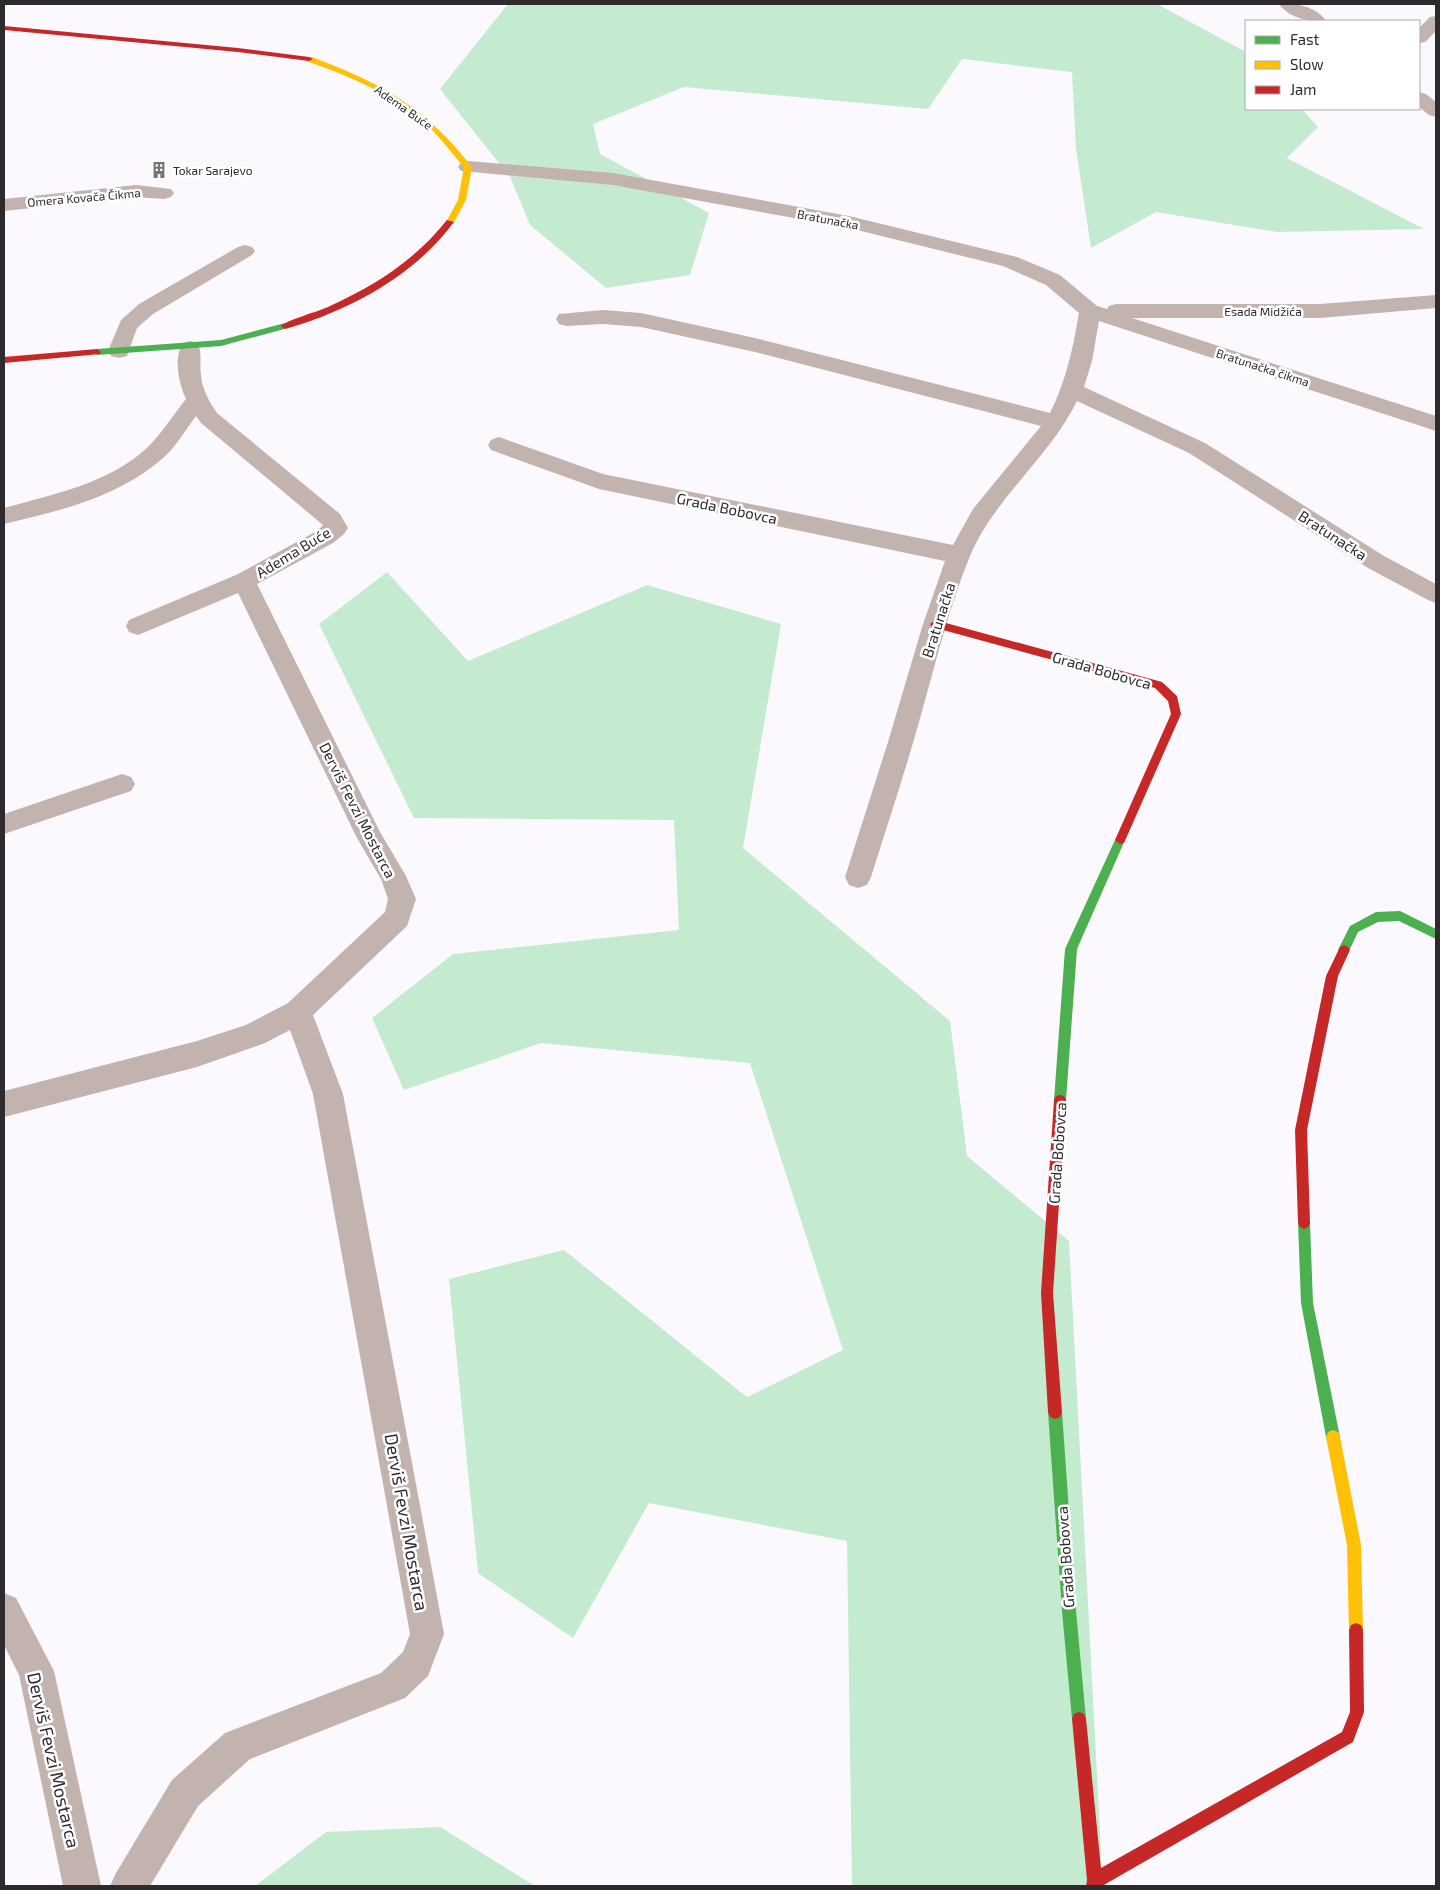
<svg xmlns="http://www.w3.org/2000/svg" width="1440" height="1890" font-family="'Exo 2',sans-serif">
  <rect width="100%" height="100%" fill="#fcf9fe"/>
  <!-- forest -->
  <path fill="#c4ebcf" d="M 508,4 L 1157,4 L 1246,52 L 1246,109 L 1302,109 L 1318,127 L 1287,158 L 1424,229 L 1277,232 L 1156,212 L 1091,248 L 1076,149 L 1072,72 L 962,59 L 928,109 L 684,87 L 593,124 L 600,154 L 709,213 L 690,275 L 606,288 L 530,225 L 510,177 L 440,89 Z
    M 387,572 L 468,661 L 647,585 L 781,624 L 743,848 L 950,1021 L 967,1156 L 1069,1241 L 1101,1851 L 1098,1886 L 852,1886 L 847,1541 L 649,1503 L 573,1638 L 478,1573 L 449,1279 L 564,1250 L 747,1397 L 843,1350 L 750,1063 L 541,1043 L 404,1090 L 372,1018 L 453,954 L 679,930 L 674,820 L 414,818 L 319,624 Z
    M 440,1827 L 535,1886 L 255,1886 L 326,1832 Z"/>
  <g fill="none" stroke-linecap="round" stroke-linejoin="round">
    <!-- street -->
    <path fill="#c2b3af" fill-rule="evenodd" d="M 1279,4 C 1295,3 1316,6 1326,21 C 1310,22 1290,19 1279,4 Z
      M 1436,16 L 1436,31 L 1425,42 L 1419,43 L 1419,28 L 1430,17 Z
      M 1419,92 L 1426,94 L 1436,102 L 1436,117 L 1429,115 L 1419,107 Z
      M 468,161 L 613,173 L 849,216 L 1017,257 L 1060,275 L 1097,306 L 1107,309 L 1109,306 L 1116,304 L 1320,304 L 1436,295 L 1436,308 L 1320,318 L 1132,318 L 1436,416 L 1436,431 L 1099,321 L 1092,361 L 1084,387 L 1205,443 L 1384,556 L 1436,584 L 1436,603 L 1428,600 L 1368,568 L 1189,453 L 1077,401 C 1049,458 995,497 970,556 C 949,607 936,662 921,715 C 906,769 888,823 871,877 L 867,885 L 858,888 L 849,885 L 845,877 L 888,742 L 923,624 L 945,561 L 599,489 L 491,450 L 488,445 L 491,440 L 499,437 L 603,474 L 953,545 L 973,509 L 1041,426 L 755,352 L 641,327 L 603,324 L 566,326 L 559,324 L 556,319 L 559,314 L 603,310 L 641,313 L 755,338 L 1050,413 C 1066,381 1073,348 1079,313 L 1046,285 L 1003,266 L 849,228 L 613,185 L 461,171 L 458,167 L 461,163 Z
      M 136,185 L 171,189 L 174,193 L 171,197 L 164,199 L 136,197 L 4,211 L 4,199 Z
      M 245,245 L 252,247 L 255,251 L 252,255 L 153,314 L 137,328 L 127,356 L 119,358 L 111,356 L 108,351 L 121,320 L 139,304 L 238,247 Z
      M 190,341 L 197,343 C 203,352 199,365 201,375 C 202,389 209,401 217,413 L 340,514 L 348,528 L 344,534 L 333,543 L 257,584 L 380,832 L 406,876 L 416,899 L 407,926 L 313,1015 L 343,1094 L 444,1634 L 428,1676 L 405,1698 L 250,1759 L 198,1806 L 150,1886 L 110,1886 L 116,1873 L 172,1780 L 225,1733 L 381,1673 L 403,1652 L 410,1634 L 313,1094 L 290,1030 L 265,1043 L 197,1067 L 4,1117 L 4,1091 L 197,1041 L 246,1025 L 288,1003 L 385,912 L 388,899 L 381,879 L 357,838 L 238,593 L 138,635 L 129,632 L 126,626 L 129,620 L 236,575 L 317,531 L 323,525 L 201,423 L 196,416 C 186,429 176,447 163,458 C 119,497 59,511 4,524 L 4,508 C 54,494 108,484 148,447 C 162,433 174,414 186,399 C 179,384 173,358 183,343 Z
      M 122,774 L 131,777 L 135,784 L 131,791 L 4,834 L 4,814 Z
      M 4,1593 L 16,1598 L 54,1671 L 101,1886 L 63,1886 L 19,1675 L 4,1645 Z"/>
    <!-- fast -->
    <path fill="#4caf50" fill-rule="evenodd" d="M 285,323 L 289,326 L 288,328 L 221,346 L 97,355 L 93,352 L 97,349 L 221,340 Z
      M 1120,836 L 1125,840 L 1077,949 L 1066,1100 L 1064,1104 L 1060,1105 L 1056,1104 L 1054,1100 L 1065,949 L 1115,840 Z
      M 1400,911 L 1436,929 L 1436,939 L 1399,921 L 1378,922 L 1358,932 L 1348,953 L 1340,953 L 1338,950 L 1350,926 L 1376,912 Z
      M 1304,1217 L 1308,1219 L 1310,1223 L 1313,1303 L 1340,1437 L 1338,1442 L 1333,1444 L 1328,1442 L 1326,1437 L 1301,1303 L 1298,1223 L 1300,1219 Z
      M 1055,1405 L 1060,1407 L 1062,1412 L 1076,1611 L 1086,1719 L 1084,1724 L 1079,1726 L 1074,1724 L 1072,1719 L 1062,1611 L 1048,1412 L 1050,1407 Z"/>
    <!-- slow -->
    <path fill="#ffc107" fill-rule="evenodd" d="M 306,57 L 312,57 C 383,84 424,106 472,167 L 466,200 L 453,224 L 446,222 L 458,200 L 464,167 C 453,155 443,141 431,129 C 396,95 351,77 306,61 Z
      M 1333,1430 L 1338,1432 L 1340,1437 L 1361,1545 L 1363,1630 L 1361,1635 L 1356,1637 L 1351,1635 L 1349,1630 L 1347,1545 L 1326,1437 L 1328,1432 Z"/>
    <!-- jam -->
    <path fill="#c62828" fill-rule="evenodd" d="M 4,26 L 238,48 L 309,57 L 313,59 L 309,61 L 238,52 L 4,30 Z
      M 447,220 L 454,222 C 414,276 349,311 285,329 L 281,326 C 289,319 318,312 330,306 C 376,285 415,260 447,220 Z
      M 97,349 L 101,352 L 100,354 L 4,363 L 4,357 Z
      M 935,620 L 1162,682 L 1177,696 L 1181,714 L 1124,843 L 1120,844 L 1115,840 L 1171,714 L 1168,701 L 1155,688 L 932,627 L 930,624 Z
      M 1344,945 L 1348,947 L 1350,950 L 1338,976 L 1307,1130 L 1310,1223 L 1308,1227 L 1304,1229 L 1300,1227 L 1298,1223 L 1295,1130 L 1326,976 L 1340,947 Z
      M 1060,1095 L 1064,1096 L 1066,1100 L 1053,1293 L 1062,1412 L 1060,1417 L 1055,1419 L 1050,1417 L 1048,1412 L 1041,1293 L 1054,1100 L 1056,1096 Z
      M 1356,1623 L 1361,1625 L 1363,1630 L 1364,1712 L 1353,1742 L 1102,1886 L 1086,1886 L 1087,1880 L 1072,1719 L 1074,1714 L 1079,1712 L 1084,1714 L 1086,1719 L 1101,1868 L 1342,1732 L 1350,1712 L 1349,1630 L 1351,1625 Z"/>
  </g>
  <!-- icons -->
  <defs>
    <g id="building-bare" transform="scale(1.35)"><path d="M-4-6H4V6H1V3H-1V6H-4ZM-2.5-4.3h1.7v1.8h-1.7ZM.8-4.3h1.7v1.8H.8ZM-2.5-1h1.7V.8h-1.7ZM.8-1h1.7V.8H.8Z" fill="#767377" stroke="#fff" stroke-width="2.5" paint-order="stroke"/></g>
  </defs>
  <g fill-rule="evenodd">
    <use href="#building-bare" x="159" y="170"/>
  </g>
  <g text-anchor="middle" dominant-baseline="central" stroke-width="5" stroke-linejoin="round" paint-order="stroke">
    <!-- far-street labels -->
    <g font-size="12" fill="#2e2b2f" stroke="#fff">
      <text transform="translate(404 107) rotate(35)">Adema Buće</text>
      <text transform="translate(84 197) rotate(-5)">Omera Kovača Čikma</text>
      <text transform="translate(828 219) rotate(11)">Bratunačka</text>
      <text x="1263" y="311">Esada Midžića</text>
      <text transform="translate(1263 367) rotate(18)">Bratunačka čikma</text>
    </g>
    <!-- far-poi labels -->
    <g font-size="12" fill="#2e2b2f" stroke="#fff" text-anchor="start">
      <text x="173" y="170">Tokar Sarajevo</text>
    </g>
    <!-- street labels -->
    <g font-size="15" fill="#2e2b2f" stroke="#fff">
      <text transform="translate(727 508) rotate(12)">Grada Bobovca</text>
      <text transform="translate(1333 535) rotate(33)">Bratunačka</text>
      <text transform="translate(293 552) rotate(-31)">Adema Buće</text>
      <text transform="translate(938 620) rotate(-72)">Bratunačka</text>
      <text transform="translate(1102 670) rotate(16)">Grada Bobovca</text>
      <text transform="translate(358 810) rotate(63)">Derviš Fevzi Mostarca</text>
      <text transform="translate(1057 1153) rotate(-86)">Grada Bobovca</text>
      <text transform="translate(1065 1557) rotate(-94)">Grada Bobovca</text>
    </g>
    <!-- near-street labels -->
    <g font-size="18" fill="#2e2b2f" stroke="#fff">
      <text transform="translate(407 1522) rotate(80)">Derviš Fevzi Mostarca</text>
      <text transform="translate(54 1760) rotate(77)">Derviš Fevzi Mostarca</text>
    </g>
  </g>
  <!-- border -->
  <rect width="1440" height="1890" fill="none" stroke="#2e2b2f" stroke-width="10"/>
  <!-- legend -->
  <rect x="1245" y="20" width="175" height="90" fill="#ffffff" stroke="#abaaac"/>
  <rect x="1255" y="36" width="25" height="8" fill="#4caf50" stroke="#abaaac"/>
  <text x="1290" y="45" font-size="15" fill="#2e2b2f">Fast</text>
  <rect x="1255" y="61" width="25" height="8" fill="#ffc107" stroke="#abaaac"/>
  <text x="1290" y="70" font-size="15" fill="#2e2b2f">Slow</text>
  <rect x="1255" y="86" width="25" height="8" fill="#c62828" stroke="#abaaac"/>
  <text x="1290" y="95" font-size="15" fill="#2e2b2f">Jam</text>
</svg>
